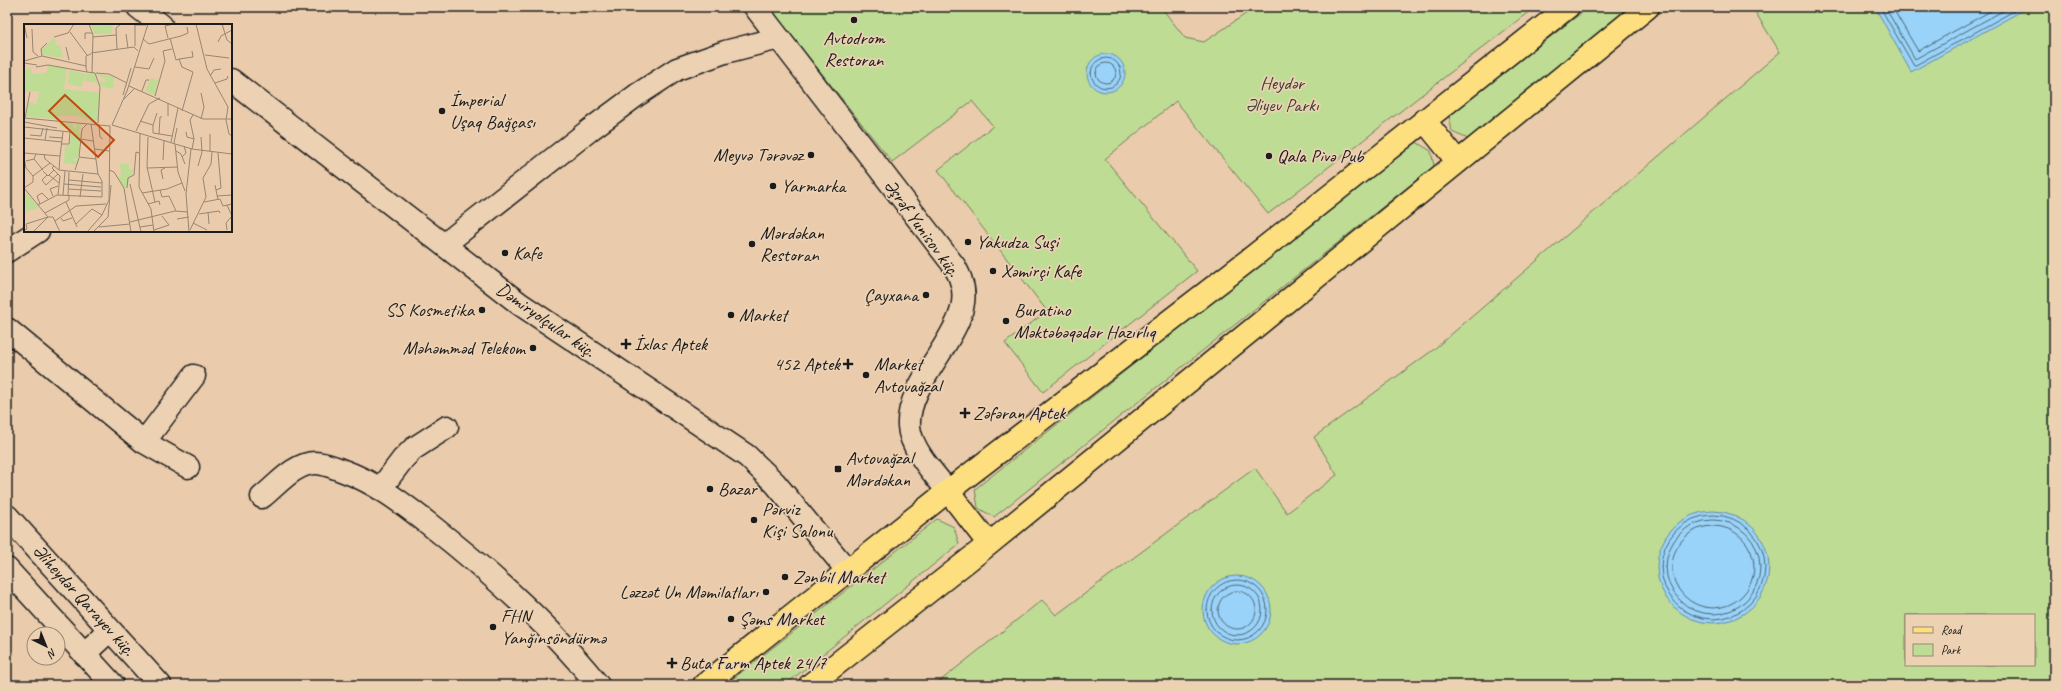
<svg xmlns="http://www.w3.org/2000/svg" width="2061" height="692" font-family="Caveat,sans-serif">
  <rect width="100%" height="100%" fill="#eaccac"/>
  <filter id="ink" filterUnits="userSpaceOnUse"><feTurbulence type="fractalNoise" baseFrequency=".025" numOctaves="2"/><feDisplacementMap in="SourceGraphic" scale="8" xChannelSelector="R" yChannelSelector="G"/><feConvolveMatrix kernelMatrix="1 2 1 2 8 2 1 2 1" color-interpolation-filters="sRGB"/></filter>
  <g filter="url(#ink)">
    <!-- green -->
    <path fill="#bfdc94" stroke="#6e7c58" fill-rule="evenodd" d="M 769,7 L 1161,7 L 1185,38 L 1204,42 L 1256,7 L 1535,7 L 1268,214 L 1176,101 L 1105,159 L 1197,271 L 1043,392 L 1005,343 L 1047,311 L 938,170 L 993,126 L 972,101 L 892,162 Z
      M 1589,7 L 1632,7 L 1468,139 L 1452,132 L 1449,115 Z
      M 1752,7 L 2054,7 L 2054,685 L 935,685 L 1042,600 L 1056,615 L 1255,468 L 1287,513 L 1337,475 L 1314,437 L 1433,350 L 1780,52 ZM 1906,615 L 2034,615 L 2034,665 L 1906,665 Z
      M 1416,142 L 1431,151 L 1434,166 L 994,517 L 978,508 L 975,489 Z
      M 937,519 L 954,527 L 959,544 L 785,685 L 725,685 Z"/>
    <!-- water -->
    <path fill="#99d3f9" stroke="#678aa1" d="M 1875,7 L 2027,7 L 2027,8 L 1911,72 Z
      M1087 73a19 19 0 1 1 38 0a19 19 0 1 1-38 0Z
      M1657 567a56 56 0 1 1 112 0a56 56 0 1 1-112 0Z
      M1203 610a34 34 0 1 1 68 0a34 34 0 1 1-68 0Z"/>
    <g fill="none" stroke-linecap="round" stroke-linejoin="round">
      <!-- shore -->
      <path stroke="#4e6574" stroke-width="1" d="M 1880,7 L 1914,66 L 2021,7
        M 1885,7 L 1915,59 L 2010,7
        M 1892,7 L 1918,51 L 1998,7
        M1091 73a15 15 0 1 1 30 0a15 15 0 1 1-30 0Z
        M1096 73a10 10 0 1 1 20 0a10 10 0 1 1-20 0Z
        M1661 567a52 52 0 1 1 104 0a52 52 0 1 1-104 0Z
        M1666 567a47 47 0 1 1 94 0a47 47 0 1 1-94 0Z
        M1672 567a41 41 0 1 1 82 0a41 41 0 1 1-82 0Z
        M1207 610a30 30 0 1 1 60 0a30 30 0 1 1-60 0Z
        M1212 610a25 25 0 1 1 50 0a25 25 0 1 1-50 0Z
        M1218 610a19 19 0 1 1 38 0a19 19 0 1 1-38 0Z"/>
      <!-- street casing -->
      <g stroke="#1c1c1c" stroke-width="25">
        <path id="street" d="M 138,7 L 161,25
          M 755,7 L 955,267 C 957,272 960,276 961,281 C 978,327 906,377 909,426 C 910,448 935,475 948,491
          M 231,80 L 520,304 L 747,456 L 775,483 L 847,570
          M 445,244 L 591,129 L 637,95 L 677,69 L 725,52 L 779,38
          M 7,251 L 38,231
          M 7,329 L 144,442 L 188,467
          M 144,442 L 194,376
          M 381,488 L 403,459 L 413,449 L 447,427
          M 262,497 C 277,485 295,463 315,463 C 324,463 333,467 341,470 C 375,482 401,502 429,524 C 490,572 549,624 598,685"/>
      </g>
      <!-- secondary casing -->
      <g stroke="#1c1c1c" stroke-width="25">
        <path id="secondary" d="M 7,516 L 160,685
          M 7,569 L 113,685
          M 84,654 L 110,630"/>
      </g>
      <!-- primary casing -->
      <g stroke="#1c1c1c" stroke-width="25">
        <path id="primary" d="M 1424,120 L 1458,162
          M 948,491 L 989,544
          M 704,685 L 948,491 L 1250,259 L 1568,7
          M 810,685 L 989,544 L 1648,7"/>
      </g>
      <!-- street -->
      <use href="#street" stroke="#ecd1b3" stroke-width="22"/>
      <!-- secondary -->
      <use href="#secondary" stroke="#ecd1b3" stroke-width="22"/>
      <!-- primary -->
      <use href="#primary" stroke="#fedf80" stroke-width="22"/>
    </g>
  </g>
  <!-- markers -->
  <g fill="#1c1c1c" stroke="#ecd1b3" stroke-width="1.5">
    <circle cx="854" cy="20" r="4"/>
    <circle cx="442" cy="111" r="4"/>
    <circle cx="811" cy="155" r="4"/>
    <circle cx="1269" cy="156" r="4"/>
    <circle cx="773" cy="186" r="4"/>
    <circle cx="968" cy="242" r="4"/>
    <circle cx="752" cy="244" r="4"/>
    <circle cx="505" cy="253" r="4"/>
    <circle cx="993" cy="271" r="4"/>
    <circle cx="926" cy="295" r="4"/>
    <circle cx="482" cy="310" r="4"/>
    <circle cx="731" cy="315" r="4"/>
    <circle cx="1006" cy="321" r="4"/>
    <path d="M624 338h4v4h4v4h-4v4h-4v-4h-4v-4h4z"/>
    <circle cx="533" cy="348" r="4"/>
    <path d="M846 358h4v4h4v4h-4v4h-4v-4h-4v-4h4z"/>
    <circle cx="866" cy="375" r="4"/>
    <path d="M963 407h4v4h4v4h-4v4h-4v-4h-4v-4h4z"/>
    <rect x="834" y="465" width="8" height="8" rx="2"/>
    <circle cx="710" cy="489" r="4"/>
    <circle cx="754" cy="520" r="4"/>
    <circle cx="785" cy="577" r="4"/>
    <circle cx="766" cy="592" r="4"/>
    <circle cx="731" cy="619" r="4"/>
    <circle cx="493" cy="627" r="4"/>
    <path d="M670 657h4v4h4v4h-4v4h-4v-4h-4v-4h4z"/>
  </g>
  <g text-anchor="middle" dominant-baseline="central" stroke-width="3.5" stroke-linejoin="round" paint-order="stroke">
    <!-- poi labels -->
    <g font-size="19" fill="#1c1c1c" stroke="#ecd1b3" text-anchor="start">
      <text x="854" y="38" text-anchor="middle">Avtodrom<tspan x="854" dy="22">Restoran</tspan></text>
      <text x="450" y="100">İmperial<tspan x="450" dy="22">Uşaq Bağçası</tspan></text>
      <text x="803" y="155" text-anchor="end">Meyvə Tərəvəz</text>
      <text x="1277" y="156">Qala Pivə Pub</text>
      <text x="781" y="186">Yarmarka</text>
      <text x="760" y="233">Mərdəkan<tspan x="760" dy="22">Restoran</tspan></text>
      <text x="976" y="242">Yakudza Suşi</text>
      <text x="513" y="253">Kafe</text>
      <text x="1001" y="271">Xəmirçi Kafe</text>
      <text x="918" y="295" text-anchor="end">Çayxana</text>
      <text x="474" y="310" text-anchor="end">SS Kosmetika</text>
      <text x="1014" y="310">Buratino<tspan x="1014" dy="22">Məktəbəqədər Hazırlıq</tspan></text>
      <text x="739" y="315">Market</text>
      <text x="634" y="344">İxlas Aptek</text>
      <text x="525" y="348" text-anchor="end">Məhəmməd Telekom</text>
      <text x="840" y="364" text-anchor="end">452 Aptek</text>
      <text x="874" y="364">Market<tspan x="874" dy="22">Avtovağzal</tspan></text>
      <text x="973" y="413">Zəfəran Aptek</text>
      <text x="846" y="458">Avtovağzal<tspan x="846" dy="22">Mərdəkan</tspan></text>
      <text x="718" y="489">Bazar</text>
      <text x="762" y="509">Pərviz<tspan x="762" dy="22">Kişi Salonu</tspan></text>
      <text x="793" y="577">Zənbil Market</text>
      <text x="758" y="592" text-anchor="end">Ləzzət Un Məmilatları</text>
      <text x="501" y="616">FHN<tspan x="501" dy="22">Yanğınsöndürmə</tspan></text>
      <text x="739" y="619">Şəms Market</text>
      <text x="680" y="663">Buta Farm Aptek 24/7</text>
    </g>
    <!-- park labels -->
    <g font-size="19" fill="#3d4234" stroke="#ecd1b3">
      <text x="1282" y="83">Heydər<tspan x="1282" dy="22">Əliyev Parkı</tspan></text>
    </g>
    <!-- street labels -->
    <g font-size="19" fill="#1c1c1c" stroke="#ecd1b3">
      <text transform="translate(922 228) rotate(54)">Əşrəf Yunisov küç.</text>
      <text transform="translate(546 320) rotate(35)">Dəmiryolçular küç.</text>
      <text transform="translate(84 600) rotate(48)">Əliheydər Qarayev küç.</text>
    </g>
  </g>
  <!-- overview -->
  <g transform="translate(24 24)">
    <rect width="208" height="208" fill="#eaccac"/>
    <path d="M 67,0 L 88,0 L 89,4 L 87,9 L 70,10 ZM 31,13 L 32,21 L 36,21 L 39,34 L 19,31 L 17,26 ZM 24,41 L 43,45 L 40,65 L 76,69 L 74,96 L 69,97 L 53,92 L 33,92 L 33,95 L 2,93 L 5,78 L 12,80 L 16,67 L 0,68 L 0,46 L 7,44 L 8,50 L 22,49 ZM 45,46 L 62,50 L 57,63 L 44,60 ZM 71,49 L 73,59 L 61,57 L 62,50 ZM 73,49 L 91,53 L 89,59 L 91,61 L 87,65 L 77,62 L 74,57 L 81,58 L 81,54 L 74,52 ZM 127,54 L 134,56 L 131,71 L 121,67 ZM 36,98 L 49,100 L 49,104 L 52,104 L 52,100 L 58,100 L 54,108 L 57,109 L 54,135 L 48,135 L 54,137 L 54,141 L 40,139 L 41,121 L 46,121 L 47,106 L 35,102 ZM 96,140 L 105,140 L 105,146 L 110,145 L 102,164 L 98,163 L 94,153 L 97,151 ZM 3,169 L 15,184 L 2,187 L 0,171 Z" fill="#bfdc94"/>
    <path fill="none" stroke="#988672" stroke-width="1" d="M 0,0 L 3,14M 65,0 L 69,11 L 68,49M 124,0 L 103,67 L 88,101 L 168,125 L 208,130M 172,0 L 183,45 L 204,83 L 202,96 L 205,110 L 208,112M 198,0 L 203,16 L 208,20M 8,5 L 9,28 L 14,32M 46,8 L 63,31M 102,10 L 104,24M 30,13 L 44,9 L 50,0M 69,13 L 92,11M 144,14 L 141,2 L 150,0M 146,14 L 152,36 L 155,35 L 158,43 L 169,48 L 158,87M 61,15 L 61,9 L 68,9M 119,15 L 125,20 L 157,12 L 164,9 L 163,3M 194,18 L 197,12 L 208,6M 111,22 L 111,1 L 122,1M 42,23 L 45,36M 93,25 L 92,4 L 97,0M 67,29 L 110,23 L 114,27M 67,30 L 62,32 L 62,44 L 63,48 L 71,49 L 76,63 L 74,99M 181,31 L 205,34M 18,32 L 17,25 L 23,19M 155,35 L 169,33 L 168,27M 0,37 L 18,32 L 62,42M 0,39 L 13,41M 12,43 L 24,41 L 63,48M 111,43 L 125,45 L 130,34M 72,49 L 85,50 L 103,59M 186,52 L 190,46 L 197,45M 191,59 L 203,55 L 204,52M 105,62 L 179,95 L 208,95M 118,67 L 122,56 L 125,56M 99,71 L 107,44M 131,72 L 141,37 L 139,27 L 148,25M 100,75 L 111,64M 144,92 L 144,79M 0,94 L 86,102 L 85,176 L 78,191 L 63,208M 1,94 L 6,68M 177,95 L 180,83 L 177,69M 116,97 L 129,101 L 129,109 L 148,112M 0,98 L 33,104M 63,100 L 58,105 L 55,133 L 72,135M 75,101 L 76,113 L 79,115M 129,101 L 133,89M 0,103 L 46,108 L 45,120 L 38,120M 112,107 L 125,80 L 136,74M 162,108 L 163,113 L 170,115M 116,109 L 115,163 L 127,185 L 130,208M 135,110 L 136,93 L 138,93M 6,111 L 17,112 L 19,104M 25,113 L 39,114M 124,113 L 123,143 L 131,178M 0,114 L 38,118M 57,115 L 69,117M 21,116 L 23,104M 147,118 L 154,84M 150,119 L 153,104M 151,120 L 154,148 L 161,167M 71,125 L 85,127M 168,125 L 170,115 L 166,96 L 169,91M 152,127 L 157,130 L 161,140M 186,127 L 186,110M 0,129 L 36,132 L 35,146M 20,130 L 21,135 L 35,146 L 74,150M 36,132 L 39,108M 0,133 L 2,144 L 9,152M 158,133 L 162,129 L 160,122M 10,135 L 19,146M 139,136 L 140,116M 2,137 L 10,135 L 12,130M 30,142 L 28,144 L 36,152 L 34,171M 174,142 L 178,128 L 177,113M 123,144 L 154,143M 51,146 L 55,134M 85,146 L 90,148 L 100,164M 19,147 L 24,152 L 30,146M 23,151 L 18,156 L 22,161 L 34,150M 25,151 L 35,159M 139,155 L 137,146 L 141,144M 45,156 L 78,159M 40,160 L 77,163M 106,160 L 117,208M 191,161 L 194,176M 0,164 L 24,193 L 29,193 L 36,208M 0,164 L 9,158 L 9,152 L 26,139M 100,164 L 107,208M 103,164 L 104,154 L 110,151 L 112,128 L 115,129M 44,165 L 77,167M 136,166 L 138,173 L 145,172 L 152,187M 192,166 L 197,164 L 194,129M 118,169 L 143,165 L 158,159M 39,171 L 41,147M 29,172 L 26,165 L 34,162M 44,172 L 45,148M 193,172 L 208,171M 56,173 L 59,150M 42,178 L 53,203M 180,178 L 196,175 L 199,182 L 208,180M 16,180 L 13,172 L 18,169 L 24,175M 124,180 L 135,177 L 136,181M 14,181 L 33,171 L 78,173 L 78,157 L 74,150 L 67,100M 184,188 L 185,200M 21,189 L 45,176 L 45,172M 175,190 L 195,187 L 196,189M 37,194 L 39,197 L 48,194M 153,195 L 165,193M 31,197 L 52,182 L 82,180M 106,198 L 151,187 L 164,188M 169,199 L 183,206M 52,200 L 68,185 L 78,191M 75,203 L 106,200M 116,203 L 129,201M 0,206 L 3,205 L 2,200 L 24,193M 130,206 L 145,201 L 138,192M 166,206 L 182,173 L 179,154 L 187,140 L 188,128M 203,206 L 202,199 L 208,192 L 203,181M 9,208 L 24,193M 69,208 L 84,193 L 87,161M 165,208 L 162,170 L 167,125"/>
    <path fill="#bf4d0f" fill-opacity="0.15" stroke="#bf4d0f" stroke-width="2" d="M 41,71 L 90,116 L 74,133 L 25,87 Z"/>
    <rect width="208" height="208" fill="none" stroke="#1c1c1c" stroke-width="2"/>
  </g>
  <!-- margin -->
  <rect width="2061" height="692" fill="none" stroke="#ecd1b3" stroke-width="24"/>
  <rect x="12" y="12" width="2037" height="668" fill="none" stroke="#1c1c1c" stroke-width="1.5" filter="url(#ink)"/>
  <!-- legend -->
  <rect x="1905" y="614" width="130" height="52" fill="#ecd1b3" stroke="#998977"/>
  <rect x="1913" y="627" width="20" height="6" fill="#fedf80" stroke="#998977"/>
  <text x="1941" y="634" font-size="12" fill="#1c1c1c">Road</text>
  <rect x="1913" y="644" width="20" height="12" fill="#bfdc94" stroke="#998977"/>
  <text x="1941" y="654" font-size="12" fill="#1c1c1c">Park</text>
  <!-- north arrow -->
  <g transform="translate(46 646) rotate(137)"><circle r="19" fill="#ecd1b3" stroke="#998977"/>
  <path d="M0-3L7 15L0 10L-7 15Z" fill="#1c1c1c"/>
  <text y="-6" font-size="11" font-weight="bold" text-anchor="middle" fill="#1c1c1c">N</text>
  </g>
</svg>
